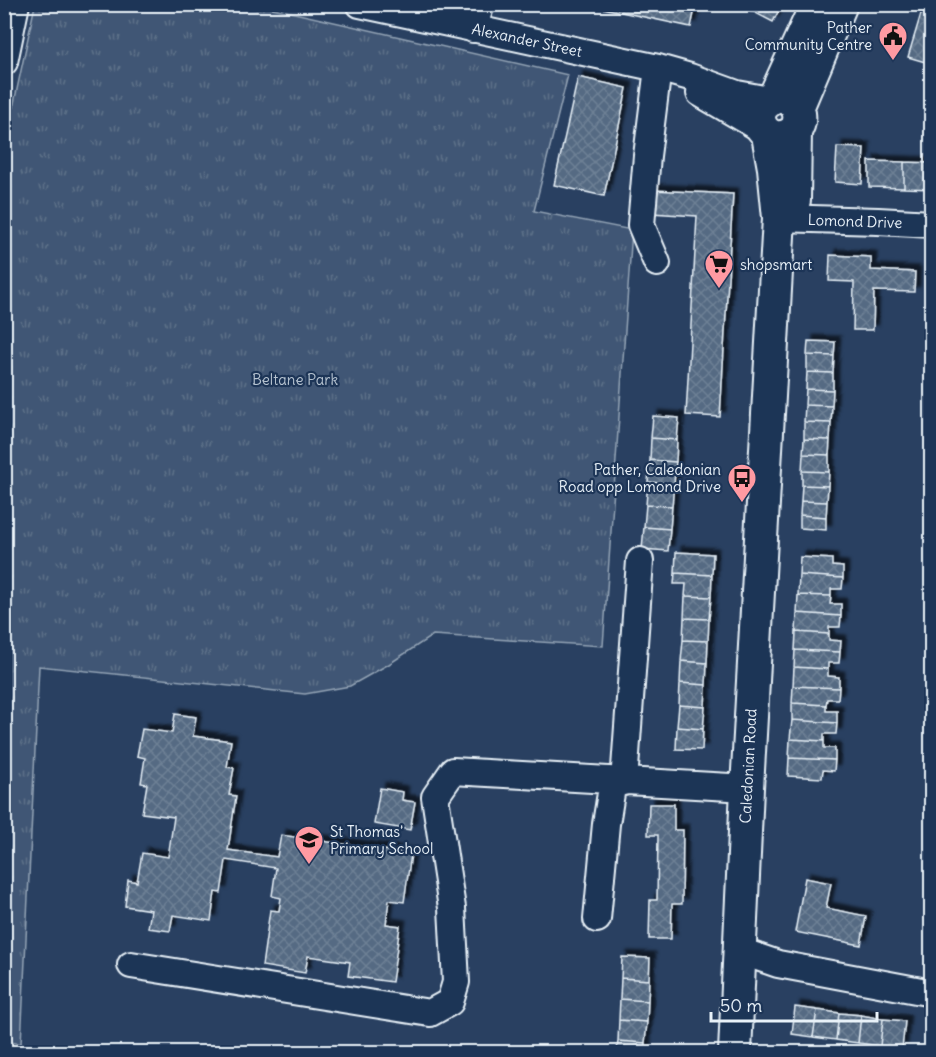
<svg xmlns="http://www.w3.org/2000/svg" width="936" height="1057" font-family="Delius,sans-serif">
  <defs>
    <pattern id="park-tufts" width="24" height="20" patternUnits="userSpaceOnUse" patternTransform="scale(1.5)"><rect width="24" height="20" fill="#415774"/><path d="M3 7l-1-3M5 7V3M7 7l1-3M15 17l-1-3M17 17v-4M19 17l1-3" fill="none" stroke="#5c7089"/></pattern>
    <pattern id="building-cross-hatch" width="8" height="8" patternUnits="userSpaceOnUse" patternTransform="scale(1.5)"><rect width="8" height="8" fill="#556a83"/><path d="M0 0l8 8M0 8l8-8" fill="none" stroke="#6d8095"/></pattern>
    <filter id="shadow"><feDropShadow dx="5.5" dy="-5.5" stdDeviation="1.5" flood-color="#0009"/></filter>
  </defs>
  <rect width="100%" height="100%" fill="#294061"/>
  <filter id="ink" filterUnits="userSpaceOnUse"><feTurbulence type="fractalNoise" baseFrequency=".0167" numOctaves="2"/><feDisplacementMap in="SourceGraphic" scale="12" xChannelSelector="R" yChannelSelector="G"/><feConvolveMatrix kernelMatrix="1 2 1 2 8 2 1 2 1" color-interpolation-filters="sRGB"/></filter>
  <g filter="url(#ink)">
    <!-- park -->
    <path fill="url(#park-tufts)" stroke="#94a4b6" stroke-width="1.5" d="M 35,5 L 259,5 L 568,75 L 534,211 L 632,230 L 603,646 L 433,635 L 389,664 L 350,686 L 305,694 L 39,666 L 21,1044 L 5,1041 L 4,150 Z"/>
    <!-- building -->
    <path fill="url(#building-cross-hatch)" stroke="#e8f1f8" stroke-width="1.5" filter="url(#shadow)" d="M 584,4 L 696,4 L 691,27 Z
      M 748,4 L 782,4 L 773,22 L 746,8 Z
      M 924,4 L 932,4 L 932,64 L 908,57 Z
      M 578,77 L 627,88 L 604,196 L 554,185 Z
      M 837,147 L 864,148 L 862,184 L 835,182 Z
      M 869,161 L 904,162 L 904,188 L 869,187 Z
      M 904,162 L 932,163 L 932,189 L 904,188 Z
      M 652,190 L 733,194 L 720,417 L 686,415 L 697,216 L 651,213 Z
      M 830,255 L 871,257 L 871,270 L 915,272 L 914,292 L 874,291 L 873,330 L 853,330 L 854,282 L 829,281 Z
      M 808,341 L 835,342 L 834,356 L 807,355 Z
      M 807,355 L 834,356 L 833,373 L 807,372 Z
      M 807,372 L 833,373 L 833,390 L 806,389 Z
      M 806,389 L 833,390 L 832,406 L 805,405 Z
      M 805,405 L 832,406 L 831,423 L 804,422 Z
      M 653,416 L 679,418 L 677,440 L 651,438 Z
      M 804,422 L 831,423 L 830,440 L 804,439 Z
      M 651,438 L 677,440 L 676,462 L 650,460 Z
      M 804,439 L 830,440 L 829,455 L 803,454 Z
      M 803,454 L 829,455 L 829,472 L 802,471 Z
      M 650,460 L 676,462 L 674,484 L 648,482 Z
      M 802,471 L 829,472 L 828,486 L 802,485 Z
      M 648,482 L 674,484 L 672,506 L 646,505 Z
      M 802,485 L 828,486 L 827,502 L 801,501 Z
      M 801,501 L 827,502 L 826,517 L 800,515 Z
      M 646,505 L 672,506 L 670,529 L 644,527 Z
      M 800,515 L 826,517 L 826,530 L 800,528 Z
      M 644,527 L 670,529 L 668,551 L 642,549 Z
      M 676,552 L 713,554 L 712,575 L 675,573 Z
      M 800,557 L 832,559 L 832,566 L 843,567 L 843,578 L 799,575 Z
      M 675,573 L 712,575 L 711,597 L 685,596 L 686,584 L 674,584 Z
      M 799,575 L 843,578 L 842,589 L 831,589 L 831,596 L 798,595 Z
      M 798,595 L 831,596 L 830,604 L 841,604 L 841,616 L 797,613 Z
      M 685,596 L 711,597 L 709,619 L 684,618 Z
      M 797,613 L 841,616 L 840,627 L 829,627 L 829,634 L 796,632 Z
      M 684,618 L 709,619 L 708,641 L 683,640 Z
      M 796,632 L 829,634 L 829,640 L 841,641 L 840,652 L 795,650 Z
      M 683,640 L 708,641 L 707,663 L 681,661 Z
      M 795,650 L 840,652 L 839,663 L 828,663 L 828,669 L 794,667 Z
      M 681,661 L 707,663 L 706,685 L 680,683 Z
      M 794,667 L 828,669 L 828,676 L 839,677 L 839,688 L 793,686 Z
      M 680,683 L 706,685 L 705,707 L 679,705 Z
      M 793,686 L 839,688 L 838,699 L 827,699 L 826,705 L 792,703 Z
      M 792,703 L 826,705 L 826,711 L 837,711 L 837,723 L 792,720 Z
      M 679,705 L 705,707 L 703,729 L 677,727 Z
      M 175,714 L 196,717 L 193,736 L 231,741 L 227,767 L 234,768 L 229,795 L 236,796 L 228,850 L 277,857 L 281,835 L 411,854 L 404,902 L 389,900 L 386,924 L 400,926 L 392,982 L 348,976 L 350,962 L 308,956 L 305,973 L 262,966 L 270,910 L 279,911 L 281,898 L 272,896 L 276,868 L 226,860 L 221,893 L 215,892 L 211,921 L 173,915 L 170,931 L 148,928 L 151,910 L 125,906 L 128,880 L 137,882 L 142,853 L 168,857 L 174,817 L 142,813 L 147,784 L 141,783 L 145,758 L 137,756 L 142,729 L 172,733 Z
      M 792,720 L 837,723 L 836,734 L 824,734 L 824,741 L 790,739 Z
      M 677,727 L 703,729 L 702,750 L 676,749 Z
      M 790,739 L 824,741 L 824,748 L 835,748 L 835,760 L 789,758 Z
      M 789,758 L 835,760 L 834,771 L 823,770 L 822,778 L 788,776 Z
      M 380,788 L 403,792 L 402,800 L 415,802 L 410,830 L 374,824 Z
      M 649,804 L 674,804 L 674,830 L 683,830 L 682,904 L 672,904 L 671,939 L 649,939 L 650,900 L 657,900 L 658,835 L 648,835 Z
      M 805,878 L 831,883 L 826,908 L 866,916 L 861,945 L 795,932 Z
      M 622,957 L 650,958 L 649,980 L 621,978 Z
      M 621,978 L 649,980 L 648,1001 L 620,999 Z
      M 620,999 L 648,1001 L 647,1022 L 619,1020 Z
      M 795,1007 L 817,1010 L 813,1037 L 792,1034 Z
      M 817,1010 L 839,1013 L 836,1040 L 813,1037 Z
      M 839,1013 L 861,1015 L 858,1043 L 836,1040 Z
      M 861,1015 L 883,1019 L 880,1046 L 858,1043 Z
      M 883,1019 L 905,1021 L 902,1049 L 880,1046 Z
      M 619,1020 L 647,1022 L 645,1043 L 618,1041 Z
      M 618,1041 L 645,1043 L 645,1052 L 617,1052 Z"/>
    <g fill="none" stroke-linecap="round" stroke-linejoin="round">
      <!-- minor casing -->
      <g stroke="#e8f1f8" stroke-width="30">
        <path id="minor" d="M 360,4 L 658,68 L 690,77 L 737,94 L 769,100
          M 473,29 L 481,4
          M 4,62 L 16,4
          M 700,93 L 765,131
          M 779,218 L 878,221 L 932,224
          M 657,263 L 641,225 L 647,156 L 658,68
          M 624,782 L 640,561
          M 597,919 L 606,824 L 613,781
          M 740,951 L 778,964 L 932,993
          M 131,965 L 430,1013 L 450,1002 L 456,982 L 452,908 L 435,797 L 453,771 L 747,788"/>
      </g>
      <!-- major casing -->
      <g stroke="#e8f1f8" stroke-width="36">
        <path id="major" d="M 774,98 L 817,4
          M 797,108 L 841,4
          M 794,200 L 795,131 C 802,121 801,105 788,99 C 782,96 777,96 770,100 C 745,114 767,152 795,131
          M 735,1052 L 747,788 L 779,218 L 774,168 L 768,135"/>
      </g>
      <!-- minor -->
      <use href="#minor" stroke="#1d3557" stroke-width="26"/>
      <!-- major -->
      <use href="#major" stroke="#1d3557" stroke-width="32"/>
    </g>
  </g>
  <!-- icons -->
  <defs>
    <g id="civic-pin" transform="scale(1.5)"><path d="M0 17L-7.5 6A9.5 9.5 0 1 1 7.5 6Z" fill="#ff9aa2" stroke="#1d3557"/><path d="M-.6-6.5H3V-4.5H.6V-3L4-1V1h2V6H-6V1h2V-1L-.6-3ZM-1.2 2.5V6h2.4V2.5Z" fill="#111"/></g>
    <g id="supermarket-pin" transform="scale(1.5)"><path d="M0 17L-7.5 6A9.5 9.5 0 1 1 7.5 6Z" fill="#ff9aa2" stroke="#1d3557"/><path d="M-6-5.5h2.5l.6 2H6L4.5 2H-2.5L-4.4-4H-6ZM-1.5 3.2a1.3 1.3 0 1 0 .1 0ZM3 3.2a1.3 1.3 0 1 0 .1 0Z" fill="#111"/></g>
    <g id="bus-pin" transform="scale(1.5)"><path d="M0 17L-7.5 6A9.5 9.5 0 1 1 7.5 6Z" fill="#ff9aa2" stroke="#1d3557"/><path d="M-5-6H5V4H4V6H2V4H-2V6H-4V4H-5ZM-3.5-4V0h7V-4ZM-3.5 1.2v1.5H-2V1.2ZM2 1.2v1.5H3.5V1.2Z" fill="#111"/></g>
    <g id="school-pin" transform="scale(1.5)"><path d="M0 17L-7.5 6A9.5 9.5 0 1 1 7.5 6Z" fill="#ff9aa2" stroke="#1d3557"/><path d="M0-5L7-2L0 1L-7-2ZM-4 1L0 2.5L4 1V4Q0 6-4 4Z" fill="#111"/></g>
  </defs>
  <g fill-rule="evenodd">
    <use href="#civic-pin" x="893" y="36"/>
    <use href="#supermarket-pin" x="719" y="264"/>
    <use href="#bus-pin" x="742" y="478"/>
    <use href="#school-pin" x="309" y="840"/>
  </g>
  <g text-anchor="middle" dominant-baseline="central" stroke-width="4.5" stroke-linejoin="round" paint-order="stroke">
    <!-- poi labels -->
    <g font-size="15" fill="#e8f1f8" stroke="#1d3557" text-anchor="end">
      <text x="872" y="27">Pather<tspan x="872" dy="17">Community Centre</tspan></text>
      <text x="740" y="264" text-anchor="start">shopsmart</text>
      <text x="721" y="469">Pather, Caledonian<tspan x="721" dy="17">Road opp Lomond Drive</tspan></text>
      <text x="330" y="831" text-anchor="start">St Thomas'<tspan x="330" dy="17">Primary School</tspan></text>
    </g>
    <!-- street labels -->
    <g font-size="15" fill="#e8f1f8" stroke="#1d3557">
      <text transform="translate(527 40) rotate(12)">Alexander Street</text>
      <text transform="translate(855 221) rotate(2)">Lomond Drive</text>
      <text transform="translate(748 766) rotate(-87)">Caledonian Road</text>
    </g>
    <!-- park labels -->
    <g font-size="15" fill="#b6c3d0" stroke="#1d3557">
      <text x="295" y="379">Beltane Park</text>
    </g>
  </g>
  <!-- margin -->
  <rect width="936" height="1057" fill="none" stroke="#1d3557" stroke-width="24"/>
  <rect x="12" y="12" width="912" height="1033" fill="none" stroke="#e8f1f8" stroke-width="2" filter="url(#ink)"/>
  <!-- scale -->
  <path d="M711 1012v9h166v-9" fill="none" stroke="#e8f1f8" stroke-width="3"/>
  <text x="720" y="1012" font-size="18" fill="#e8f1f8" stroke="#1d3557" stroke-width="4.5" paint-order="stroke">50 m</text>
</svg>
